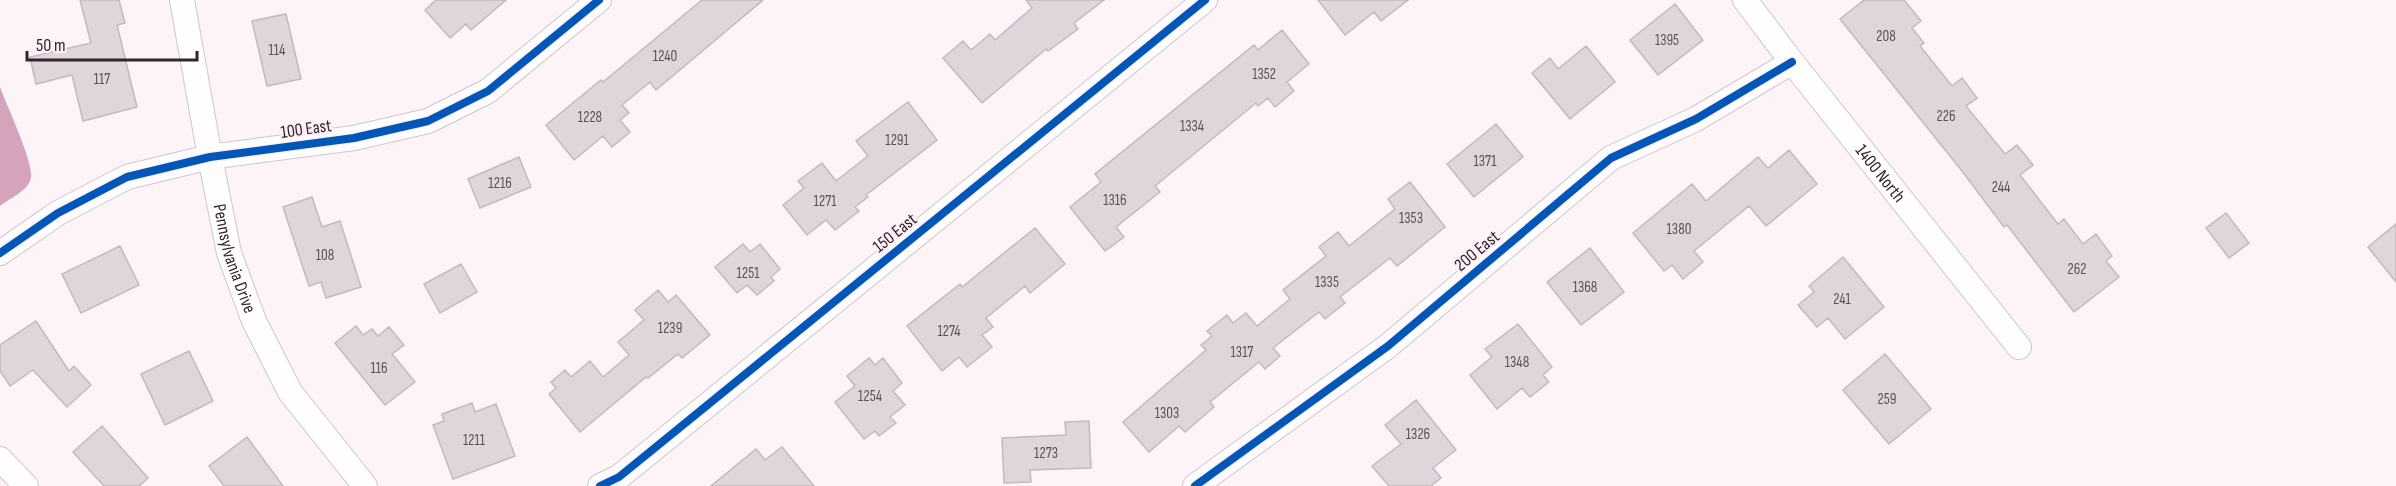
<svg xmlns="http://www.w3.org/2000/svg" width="2396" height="486" font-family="'Sofia Sans Condensed',sans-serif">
  <rect width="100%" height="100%" fill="#fcf4f7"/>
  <!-- water -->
  <path fill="#d6a3bc" d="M 0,87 C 6,104 34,163 31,178 C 29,190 9,199 0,206 Z"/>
  <!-- building -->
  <path fill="#dfd5da" stroke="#c3b9be" stroke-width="1.5" d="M 80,0 L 119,0 L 125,23 L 117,25 L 137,107 L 83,121 L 72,75 L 36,84 L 30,57 L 91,43 Z
    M 436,0 L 506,0 L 471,30 L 466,24 L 450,38 L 425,10 Z
    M 702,0 L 763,0 L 656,90 L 650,82 L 622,105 L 629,113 L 620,120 L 630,132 L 612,147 L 603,136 L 574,160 L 546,125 L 601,80 L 603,82 Z
    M 1026,0 L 1104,0 L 1074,23 L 1078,29 L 1048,51 L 1046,49 L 982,103 L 943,58 L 963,41 L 971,50 L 990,34 L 995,40 L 1032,8 Z
    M 1318,0 L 1408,0 L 1381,21 L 1374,12 L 1345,35 Z
    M 1864,0 L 1904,0 L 1921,21 L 1912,28 L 1924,43 L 1920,46 L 1952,86 L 1962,78 L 1977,98 L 1966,106 L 2005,154 L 2017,145 L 2033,165 L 2020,175 L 2058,224 L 2064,219 L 2083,244 L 2096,234 L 2112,256 L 2106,261 L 2119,277 L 2074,312 L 2007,225 L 2004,227 L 1962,171 L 1840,19 Z
    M 1675,4 L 1703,40 L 1658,75 L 1630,40 Z
    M 286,14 L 301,79 L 267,86 L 252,21 Z
    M 1282,30 L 1309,64 L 1287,82 L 1294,91 L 1275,107 L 1268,98 L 1258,106 L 1256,103 L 1155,186 L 1160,192 L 1116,227 L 1124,237 L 1105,251 L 1070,207 L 1101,182 L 1095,174 L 1254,45 L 1258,50 Z
    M 1586,46 L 1615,82 L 1570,119 L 1532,73 L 1550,58 L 1558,69 Z
    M 908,102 L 937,140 L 866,195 L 868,197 L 855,207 L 859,211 L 835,230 L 826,220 L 807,235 L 783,205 L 804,188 L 798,181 L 822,163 L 836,181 L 868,156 L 856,141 Z
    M 1496,124 L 1523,157 L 1474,197 L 1447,164 Z
    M 1789,150 L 1817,184 L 1766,226 L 1749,206 L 1694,251 L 1703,262 L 1683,279 L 1672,265 L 1664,271 L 1633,233 L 1692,184 L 1706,201 L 1758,157 L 1768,168 Z
    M 519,157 L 531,187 L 480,208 L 468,179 Z
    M 1410,182 L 1445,227 L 1397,266 L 1390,258 L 1340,297 L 1345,303 L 1325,319 L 1319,312 L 1273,348 L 1280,356 L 1265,369 L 1259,362 L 1210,402 L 1214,407 L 1185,432 L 1179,426 L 1149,452 L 1123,422 L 1206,350 L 1201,345 L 1212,336 L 1207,331 L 1227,315 L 1233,323 L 1246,313 L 1257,326 L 1290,299 L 1283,290 L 1326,256 L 1319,247 L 1338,232 L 1349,246 L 1395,209 L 1388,199 Z
    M 312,197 L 322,227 L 340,221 L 361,287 L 326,298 L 321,282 L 309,286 L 283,207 Z
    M 2226,213 L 2249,243 L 2229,258 L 2206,228 Z
    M 2396,224 L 2396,282 L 2368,247 Z
    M 1035,228 L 1065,264 L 1030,293 L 1025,286 L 986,318 L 993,327 L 982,335 L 992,347 L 967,367 L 959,357 L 942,371 L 907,326 L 960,284 L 962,287 Z
    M 743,244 L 750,252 L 760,244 L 780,269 L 771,277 L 774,281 L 757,295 L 747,285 L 737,293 L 715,267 Z
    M 120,246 L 139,285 L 81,313 L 62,274 Z
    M 1590,248 L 1624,292 L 1581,325 L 1547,282 Z
    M 1843,257 L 1884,307 L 1845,339 L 1828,318 L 1817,327 L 1798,305 L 1814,292 L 1809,286 Z
    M 461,264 L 477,292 L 440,313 L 424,284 Z
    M 658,290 L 668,302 L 676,295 L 710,335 L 682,358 L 678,354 L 648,378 L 646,377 L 580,432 L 549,394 L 556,388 L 551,382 L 565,370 L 571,377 L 590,361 L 603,377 L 629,355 L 618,342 L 644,320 L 635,310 Z
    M 36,321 L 69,371 L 74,366 L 91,385 L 67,407 L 33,370 L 10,386 L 0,371 L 0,345 Z
    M 1518,324 L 1552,367 L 1543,375 L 1549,382 L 1530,397 L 1522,388 L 1497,409 L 1470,375 L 1492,357 L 1485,349 Z
    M 356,326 L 363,335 L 372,329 L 378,336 L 389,327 L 404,345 L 392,354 L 415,382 L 385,405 L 335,343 Z
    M 189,351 L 213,401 L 165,425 L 141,374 Z
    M 1885,354 L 1931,409 L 1889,444 L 1843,390 Z
    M 869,358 L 875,365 L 883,358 L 902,383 L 893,391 L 905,405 L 890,417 L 896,423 L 879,436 L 875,431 L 864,439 L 835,402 L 855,386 L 847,376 Z
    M 1416,400 L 1456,450 L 1433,468 L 1441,478 L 1431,486 L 1389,486 L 1372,466 L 1401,444 L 1385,425 Z
    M 472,403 L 475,412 L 496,404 L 515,456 L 453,479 L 433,425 L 444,421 L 442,414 Z
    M 1089,421 L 1091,468 L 1030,470 L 1031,482 L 1004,483 L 1002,438 L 1066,435 L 1065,422 Z
    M 102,426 L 148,478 L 139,486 L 104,486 L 73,452 Z
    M 247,437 L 283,486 L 224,486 L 209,466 Z
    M 782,447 L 814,486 L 711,486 L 756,449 L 765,460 Z"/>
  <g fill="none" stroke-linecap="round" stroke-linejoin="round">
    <!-- minor casing -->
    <g stroke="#d0c6ca" stroke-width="26">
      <g id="minor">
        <path id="s1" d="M 182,0 L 210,157 L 229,253 L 254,321 L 290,392 L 365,486"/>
        <path id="s2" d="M 1745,0 L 1792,62 L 2019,347"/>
        <path d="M 0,253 L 58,213 L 127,177 L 210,157 L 354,138 L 428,121 L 488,91 L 599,0"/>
        <path d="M 0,459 L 26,486"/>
        <path d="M 600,486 L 619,477 L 1205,0"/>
        <path d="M 1195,486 L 1388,346 L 1611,158 L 1696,119 L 1792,62"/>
      </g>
    </g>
    <!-- minor -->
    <use href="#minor" stroke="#fffdfe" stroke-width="24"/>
    <!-- cycleway casing -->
    <g stroke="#fff0f7" stroke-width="11">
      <path id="cycleway" d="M 0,253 L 58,213 L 127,177 L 210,157 L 354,138 L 428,121 L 488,91 L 599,0
        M 600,486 L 619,477 L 1205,0
        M 1195,486 L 1388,346 L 1611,158 L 1696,119 L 1792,62"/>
    </g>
    <!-- cycleway -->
    <use href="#cycleway" stroke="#0057b8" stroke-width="8"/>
  </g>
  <g text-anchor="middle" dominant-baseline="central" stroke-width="4.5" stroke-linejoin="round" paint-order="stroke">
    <!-- number labels -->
    <g font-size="15" fill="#5d5157">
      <text x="1886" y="36">208</text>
      <text x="1667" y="40">1395</text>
      <text x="277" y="50">114</text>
      <text x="665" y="56">1240</text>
      <text x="1264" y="74">1352</text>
      <text x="102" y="79">117</text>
      <text x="1946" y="116">226</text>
      <text x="590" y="117">1228</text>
      <text x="1192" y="126">1334</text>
      <text x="897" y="140">1291</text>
      <text x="1485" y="161">1371</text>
      <text x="500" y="183">1216</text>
      <text x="2001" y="187">244</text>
      <text x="1115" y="200">1316</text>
      <text x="825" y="201">1271</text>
      <text x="1411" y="218">1353</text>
      <text x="1679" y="229">1380</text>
      <text x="325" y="255">108</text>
      <text x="2077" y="269">262</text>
      <text x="748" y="273">1251</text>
      <text x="1327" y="282">1335</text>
      <text x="1585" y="287">1368</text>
      <text x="1842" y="299">241</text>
      <text x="670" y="328">1239</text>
      <text x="949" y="331">1274</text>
      <text x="1242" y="352">1317</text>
      <text x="1517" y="362">1348</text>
      <text x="379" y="368">116</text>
      <text x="870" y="396">1254</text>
      <text x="1887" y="399">259</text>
      <text x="1167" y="413">1303</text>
      <text x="1418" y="434">1326</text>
      <text x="474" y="440">1211</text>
      <text x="1046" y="453">1273</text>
    </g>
    <!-- street labels -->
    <g font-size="18" fill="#32252b" stroke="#fff0f7">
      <text transform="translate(306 129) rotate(-8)">100 East</text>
      <text stroke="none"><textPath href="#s2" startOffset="220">1400 North</textPath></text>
      <text transform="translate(895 233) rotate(-39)">150 East</text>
      <text transform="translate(1477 251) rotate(-40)">200 East</text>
      <text stroke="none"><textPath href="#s1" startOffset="264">Pennsylvania Drive</textPath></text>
    </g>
  </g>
  <!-- scale -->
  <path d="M27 51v9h170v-9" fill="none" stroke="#32252b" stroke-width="3"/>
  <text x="36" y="51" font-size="18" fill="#32252b" stroke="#fff0f7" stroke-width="4.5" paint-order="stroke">50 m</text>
</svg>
